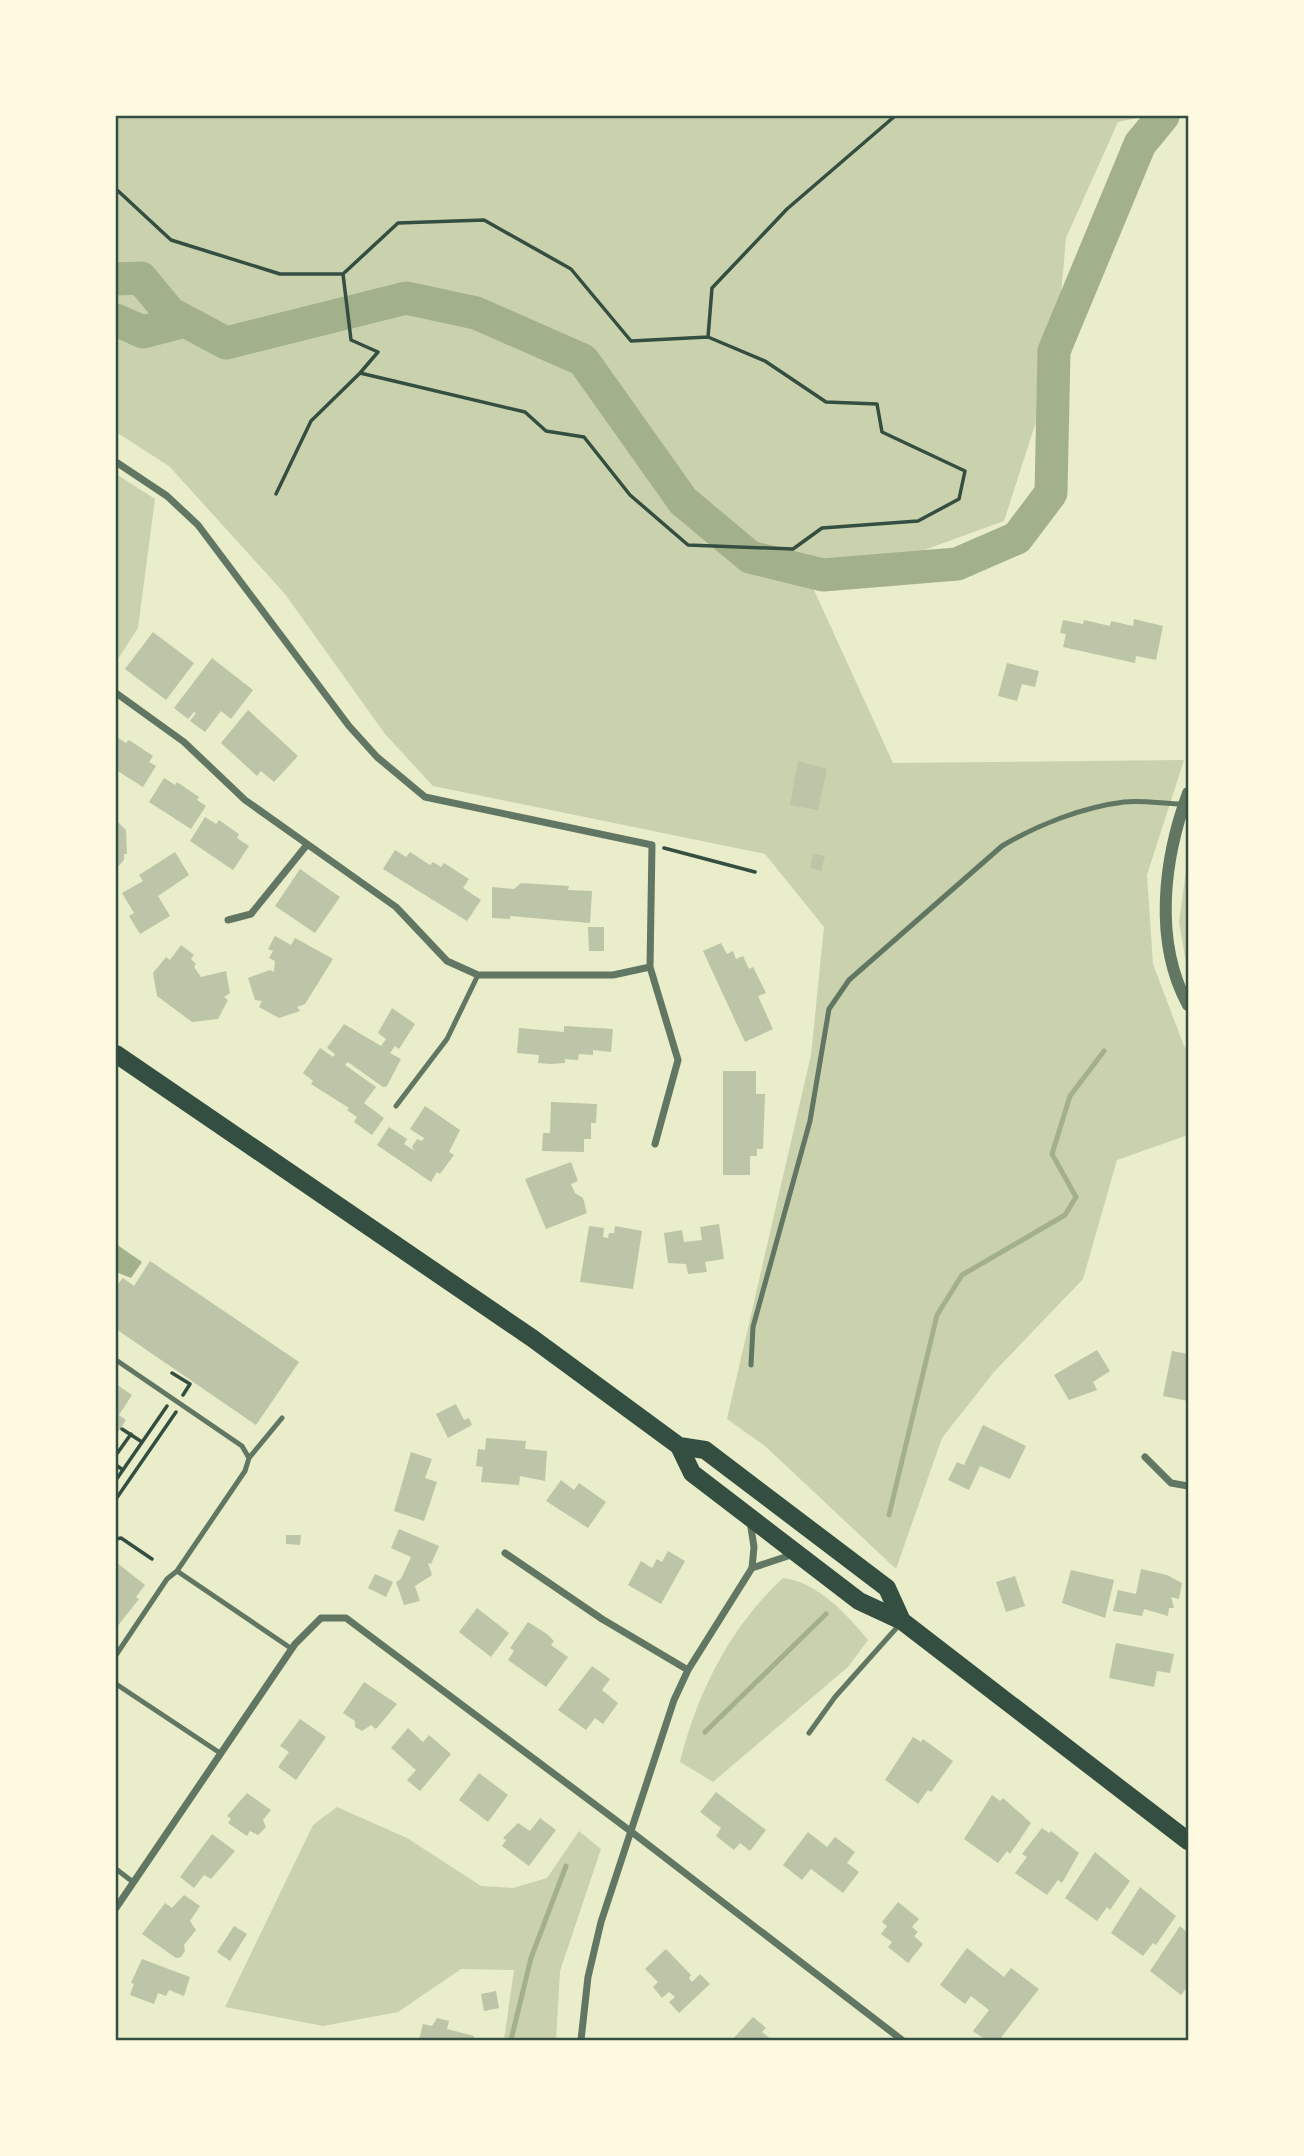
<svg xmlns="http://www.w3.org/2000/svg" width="1304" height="2156" font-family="'Noto Serif',serif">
  <rect width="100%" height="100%" fill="#e9edc9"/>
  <!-- green -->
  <path fill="#cad2ad" d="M 116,116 L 1146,116 L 1118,122 L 1066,238 L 1055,363 L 1004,521 L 814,590 L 893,763 L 1184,760 L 1147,875 L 1153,964 L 1184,1046 L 1188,1051 L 1188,1135 L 1117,1160 L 1083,1279 L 994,1372 L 942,1438 L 896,1569 L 765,1446 L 727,1419 L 811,1055 L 824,927 L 765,854 L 433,786 L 385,734 L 285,594 L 169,466 L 116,432 Z
    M 116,474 L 155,499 L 138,628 L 116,662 Z
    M 1188,855 L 1188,975 L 1179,922 Z
    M 783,1578 C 816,1581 848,1615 868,1640 L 848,1667 L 713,1782 L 680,1762 C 697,1693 730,1627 783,1578 Z
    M 337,1807 L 407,1838 L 481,1886 L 513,1888 L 547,1878 L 579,1831 L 601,1849 L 560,1971 L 556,2040 L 504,2040 L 514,1970 L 461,1969 L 398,2012 L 323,2026 L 225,2007 L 313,1825 Z"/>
  <!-- water -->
  <path fill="#a3b18a" d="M 116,1244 L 142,1262 L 131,1278 L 116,1272 Z"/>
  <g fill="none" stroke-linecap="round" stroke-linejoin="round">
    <!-- stream -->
    <path stroke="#a3b18a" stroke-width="5" d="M 889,1515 L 937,1315 L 962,1275 L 1065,1215 L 1076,1197 L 1052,1154 L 1070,1096 L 1104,1051
      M 705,1732 L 826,1614
      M 511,2040 L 531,1958 L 566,1866"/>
    <!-- river -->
    <path stroke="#a3b18a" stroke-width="33" d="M 116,279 L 141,278 L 170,313 L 226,343 L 406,298 L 476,313 L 583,360 L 683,501 L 750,557 L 823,575 L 957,564 L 1017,538 L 1051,493 L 1054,351 L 1140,144 L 1163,116
      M 116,320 L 143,332 L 185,321"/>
  </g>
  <!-- building -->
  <path fill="#bcc5a7" d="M 1134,619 L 1163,626 L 1156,660 L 1136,656 L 1135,663 L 1063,647 L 1066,634 L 1060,633 L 1063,620 L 1083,624 L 1084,620 L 1110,626 L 1111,621 L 1133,626 Z
    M 153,632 L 194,663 L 166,700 L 125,669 Z
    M 212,658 L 253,690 L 231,719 L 221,711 L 205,732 L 190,721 L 196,713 L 194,712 L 188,719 L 174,708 Z
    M 1007,663 L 1039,671 L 1035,687 L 1022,684 L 1017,701 L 998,696 Z
    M 248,710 L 298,756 L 274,782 L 261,771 L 257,776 L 221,743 Z
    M 117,737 L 126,743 L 129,740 L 153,756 L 149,762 L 156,766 L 143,787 L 116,770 Z
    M 798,761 L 827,769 L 818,810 L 790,805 Z
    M 164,778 L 175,785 L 177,782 L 199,797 L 197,800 L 206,806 L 191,829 L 149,802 Z
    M 205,817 L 216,824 L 219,820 L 239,834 L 237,838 L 249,846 L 233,870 L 190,841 Z
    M 116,820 L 126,830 L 127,854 L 124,854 L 124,860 L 116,869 Z
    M 395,850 L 406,857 L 410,852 L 430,865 L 433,862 L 441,867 L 444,863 L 469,879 L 463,888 L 481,900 L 467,921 L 383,869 Z
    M 175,852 L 189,875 L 158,896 L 170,916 L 140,934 L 129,916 L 134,913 L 122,893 L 143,881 L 139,875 Z
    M 813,854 L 825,856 L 821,871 L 810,868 Z
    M 300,869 L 340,897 L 315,933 L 275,906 Z
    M 521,883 L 569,886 L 568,890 L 592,891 L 590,923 L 510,916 L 510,919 L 492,918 L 492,887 L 514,889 Z
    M 588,927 L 604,927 L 604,951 L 589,951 Z
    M 275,936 L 291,945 L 295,938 L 333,959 L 305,1004 L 297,1007 L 300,1011 L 279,1018 L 259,1007 L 262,1001 L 255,1000 L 248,978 L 270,970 L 274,972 L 275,961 L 269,958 L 273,951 L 268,949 Z
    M 721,943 L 727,954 L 733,951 L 736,959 L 743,956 L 749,969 L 753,967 L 766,993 L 758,996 L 773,1029 L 745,1042 L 703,951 Z
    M 181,945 L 194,955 L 191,959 L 196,964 L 194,967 L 201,977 L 226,971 L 230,993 L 224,997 L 228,1000 L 218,1019 L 192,1022 L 157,996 L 153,973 L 166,957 L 170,960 Z
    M 392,1008 L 415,1024 L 399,1049 L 395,1046 L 390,1053 L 401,1059 L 387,1086 L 383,1087 L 348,1062 L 345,1065 L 376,1087 L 364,1103 L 384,1118 L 372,1135 L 354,1122 L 357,1117 L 347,1110 L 349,1108 L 311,1084 L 313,1081 L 303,1073 L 320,1048 L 333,1057 L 335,1054 L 327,1048 L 344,1024 L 381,1046 L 386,1039 L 378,1033 Z
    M 564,1026 L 613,1029 L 611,1052 L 593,1050 L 593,1055 L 579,1054 L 578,1060 L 565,1059 L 565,1063 L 550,1064 L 538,1063 L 539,1055 L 517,1053 L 519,1028 L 564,1032 Z
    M 723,1071 L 756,1071 L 756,1094 L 765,1094 L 763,1149 L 757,1149 L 757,1156 L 750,1156 L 750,1175 L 723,1175 Z
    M 551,1102 L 597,1104 L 596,1123 L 591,1123 L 591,1139 L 584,1139 L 584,1152 L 542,1151 L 543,1133 L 550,1133 Z
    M 425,1106 L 460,1130 L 449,1152 L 454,1155 L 440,1174 L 437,1172 L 431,1182 L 377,1145 L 389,1127 L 407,1139 L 404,1144 L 415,1151 L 412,1147 L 417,1139 L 422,1141 L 424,1138 L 410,1129 Z
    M 571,1162 L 578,1181 L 571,1184 L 575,1193 L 583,1198 L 587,1213 L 546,1229 L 525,1179 Z
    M 719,1224 L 724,1259 L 705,1262 L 707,1272 L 688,1274 L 686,1264 L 668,1263 L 664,1233 L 682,1230 L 684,1242 L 702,1240 L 700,1227 Z
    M 589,1226 L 604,1228 L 603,1237 L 608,1238 L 609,1233 L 614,1233 L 615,1226 L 642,1231 L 633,1289 L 580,1282 Z
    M 150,1261 L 299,1362 L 256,1425 L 116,1329 L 116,1286 L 123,1278 L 134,1286 Z
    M 1097,1350 L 1110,1371 L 1093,1382 L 1097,1390 L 1069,1400 L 1054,1375 Z
    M 1172,1351 L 1188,1354 L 1188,1401 L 1163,1396 Z
    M 116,1384 L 132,1395 L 119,1415 L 126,1420 L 116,1435 Z
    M 456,1404 L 464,1420 L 469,1418 L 472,1425 L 448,1438 L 436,1414 Z
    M 983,1425 L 1026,1446 L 1010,1479 L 980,1466 L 969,1490 L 948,1480 L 957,1462 L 964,1465 Z
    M 486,1438 L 526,1441 L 525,1449 L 547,1451 L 545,1481 L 520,1476 L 519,1485 L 481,1482 L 483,1467 L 476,1466 L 478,1449 L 485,1450 Z
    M 411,1452 L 432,1459 L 425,1478 L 437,1482 L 424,1521 L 394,1511 Z
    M 561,1480 L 574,1490 L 579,1483 L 606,1502 L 588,1528 L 546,1501 Z
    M 399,1529 L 439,1546 L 431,1564 L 428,1563 L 432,1575 L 415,1586 L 420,1601 L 404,1605 L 396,1582 L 401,1579 L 411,1557 L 391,1548 Z
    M 286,1535 L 301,1535 L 300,1545 L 286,1544 Z
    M 668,1551 L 685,1561 L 661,1604 L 628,1585 L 641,1561 L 652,1568 L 657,1559 L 662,1562 Z
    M 116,1562 L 145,1585 L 136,1597 L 139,1599 L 116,1628 Z
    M 1141,1569 L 1167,1575 L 1182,1583 L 1179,1599 L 1171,1597 L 1174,1608 L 1169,1608 L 1168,1616 L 1144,1609 L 1142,1616 L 1113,1611 L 1118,1590 L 1136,1594 Z
    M 1071,1570 L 1114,1580 L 1105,1618 L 1062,1603 Z
    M 375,1574 L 393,1582 L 386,1597 L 368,1588 Z
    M 1015,1576 L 1025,1606 L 1006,1612 L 996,1582 Z
    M 477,1608 L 509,1633 L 491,1657 L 459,1632 Z
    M 528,1622 L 547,1634 L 554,1641 L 551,1645 L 568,1657 L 546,1687 L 508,1660 L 514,1651 L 510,1648 Z
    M 1116,1643 L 1174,1654 L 1170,1673 L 1157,1671 L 1154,1687 L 1109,1678 Z
    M 592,1666 L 610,1679 L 602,1690 L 618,1703 L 603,1724 L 595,1718 L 586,1730 L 558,1710 Z
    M 364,1682 L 397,1704 L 376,1729 L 371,1725 L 362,1731 L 355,1727 L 355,1721 L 343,1713 Z
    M 300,1719 L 326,1737 L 296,1780 L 278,1767 L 289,1752 L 280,1746 Z
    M 408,1728 L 423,1742 L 429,1735 L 451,1754 L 420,1791 L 407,1780 L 416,1770 L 391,1748 Z
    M 913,1737 L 921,1742 L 923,1739 L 953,1761 L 931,1792 L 928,1790 L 918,1804 L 885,1780 Z
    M 479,1773 L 508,1795 L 488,1822 L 459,1800 Z
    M 716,1792 L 766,1830 L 750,1851 L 740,1843 L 734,1850 L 716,1836 L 721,1828 L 700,1812 Z
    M 247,1793 L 271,1810 L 263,1820 L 266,1827 L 258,1835 L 250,1831 L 247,1836 L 228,1823 L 231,1819 L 227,1816 Z
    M 992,1795 L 1000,1801 L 1003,1798 L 1031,1823 L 1010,1854 L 1007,1851 L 998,1863 L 964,1839 Z
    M 540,1818 L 556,1830 L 529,1866 L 502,1846 L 506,1840 L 503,1838 L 518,1823 L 530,1831 Z
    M 1042,1828 L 1049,1833 L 1051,1831 L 1079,1853 L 1062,1883 L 1058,1880 L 1047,1895 L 1015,1873 L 1027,1857 L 1022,1854 Z
    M 808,1832 L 827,1847 L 835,1837 L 855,1852 L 847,1863 L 859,1872 L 843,1893 L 811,1869 L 802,1880 L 783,1865 Z
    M 212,1834 L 235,1851 L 211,1879 L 204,1875 L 194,1888 L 180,1877 Z
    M 1095,1852 L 1130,1881 L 1110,1910 L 1107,1907 L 1097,1921 L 1065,1898 Z
    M 1140,1887 L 1176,1916 L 1156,1945 L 1153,1943 L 1143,1956 L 1111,1933 Z
    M 184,1895 L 200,1906 L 190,1921 L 196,1930 L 184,1945 L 185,1951 L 181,1957 L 176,1958 L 142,1934 L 165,1903 L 172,1908 Z
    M 898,1902 L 919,1919 L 912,1927 L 918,1932 L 914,1936 L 923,1944 L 908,1963 L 888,1947 L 892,1942 L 881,1934 L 887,1926 L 882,1922 Z
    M 234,1926 L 247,1934 L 230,1961 L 217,1952 Z
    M 1180,1926 L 1188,1933 L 1188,1986 L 1181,1995 L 1150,1971 Z
    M 967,1948 L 1004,1977 L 1011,1968 L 1039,1989 L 999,2040 L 986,2040 L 973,2031 L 989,2010 L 971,1996 L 965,2004 L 940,1985 Z
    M 666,1949 L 691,1975 L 689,1978 L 692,1982 L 700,1974 L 710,1984 L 679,2013 L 669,2002 L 675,1997 L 669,1992 L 662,1998 L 653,1987 L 658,1982 L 645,1969 Z
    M 142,1959 L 190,1977 L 184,1996 L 169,1990 L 166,1996 L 158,1993 L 154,2004 L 130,1995 L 134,1984 L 131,1983 Z
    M 496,1991 L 499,2008 L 484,2011 L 481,1994 Z
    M 753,2017 L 766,2028 L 762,2032 L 772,2040 L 732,2040 Z
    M 437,2018 L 449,2021 L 447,2029 L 474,2036 L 473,2040 L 419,2040 L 423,2024 L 432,2026 Z"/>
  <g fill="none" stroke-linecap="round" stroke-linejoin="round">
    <!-- path -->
    <path stroke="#344e41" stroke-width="3.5" d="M 116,189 L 171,240 L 280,274 L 343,274
      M 708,337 L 712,288 L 787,209 L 895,116
      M 276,494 L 311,421 L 360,373 L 525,412 L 546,431 L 584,437 L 630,495 L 688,545 L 793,549 L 822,528 L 918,521 L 959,499 L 965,471 L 882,432 L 877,404 L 826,402 L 765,361 L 708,337 L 631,341 L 571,269 L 484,220 L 398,223 L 343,274 L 351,340 L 378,352 L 360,373
      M 664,848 L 755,872
      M 172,1373 L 190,1384 L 183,1395
      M 122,1429 L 142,1442
      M 116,1455 L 131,1434
      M 116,1465 L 123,1470
      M 116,1480 L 167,1406
      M 116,1499 L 176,1412
      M 116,1539 L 121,1538 L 152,1559"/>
    <!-- service -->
    <path stroke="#617663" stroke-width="5" d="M 396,1106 L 447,1039 L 478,975
      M 116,1360 L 242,1446 L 249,1458 L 245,1471 L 177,1571 L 292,1649
      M 751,1365 L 753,1327 L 810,1121 L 829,1009 L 849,980 L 1002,846 C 1037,825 1083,807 1124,802 C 1143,800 1165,804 1184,804
      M 249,1458 L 282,1418
      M 116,1655 L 167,1579 L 177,1571
      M 116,1684 L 220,1753
      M 809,1733 L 835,1697 L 900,1624
      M 116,1869 L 133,1882"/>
    <!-- minor -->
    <path stroke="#617663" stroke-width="7" d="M 116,462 L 167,496 L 198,525 L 349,726 L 377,757 L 425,797 L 652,845 L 650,967 L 678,1060 L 655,1144
      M 116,693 L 184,742 L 245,800 L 396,907 L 447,961 L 478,975 L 613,975 L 650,967
      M 228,920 L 251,914 L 306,846
      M 1145,1457 L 1171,1483 L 1188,1486
      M 505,1553 L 602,1619 L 688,1670
      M 752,1568 L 794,1554
      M 116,1908 L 295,1644 L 321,1618 L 346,1618 L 633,1833 L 902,2040
      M 581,2040 L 588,1977 L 601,1922 L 674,1700 L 688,1670 L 752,1568 L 754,1547 L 750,1521"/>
    <!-- tertiary -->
    <path stroke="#617663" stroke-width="12" d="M 1188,793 C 1164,858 1153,941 1188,1005"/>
    <!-- primary -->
    <path stroke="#344e41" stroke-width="18" d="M 116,1054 L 532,1338 L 679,1446 L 705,1450 L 887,1588 L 902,1621
      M 679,1446 L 692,1473 L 859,1601 L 902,1621 L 1188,1841"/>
  </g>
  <!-- border -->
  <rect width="1304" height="2156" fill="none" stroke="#fefae0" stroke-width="234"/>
  <rect x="117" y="117" width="1070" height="1922" fill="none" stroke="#344e41" stroke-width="2.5"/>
</svg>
